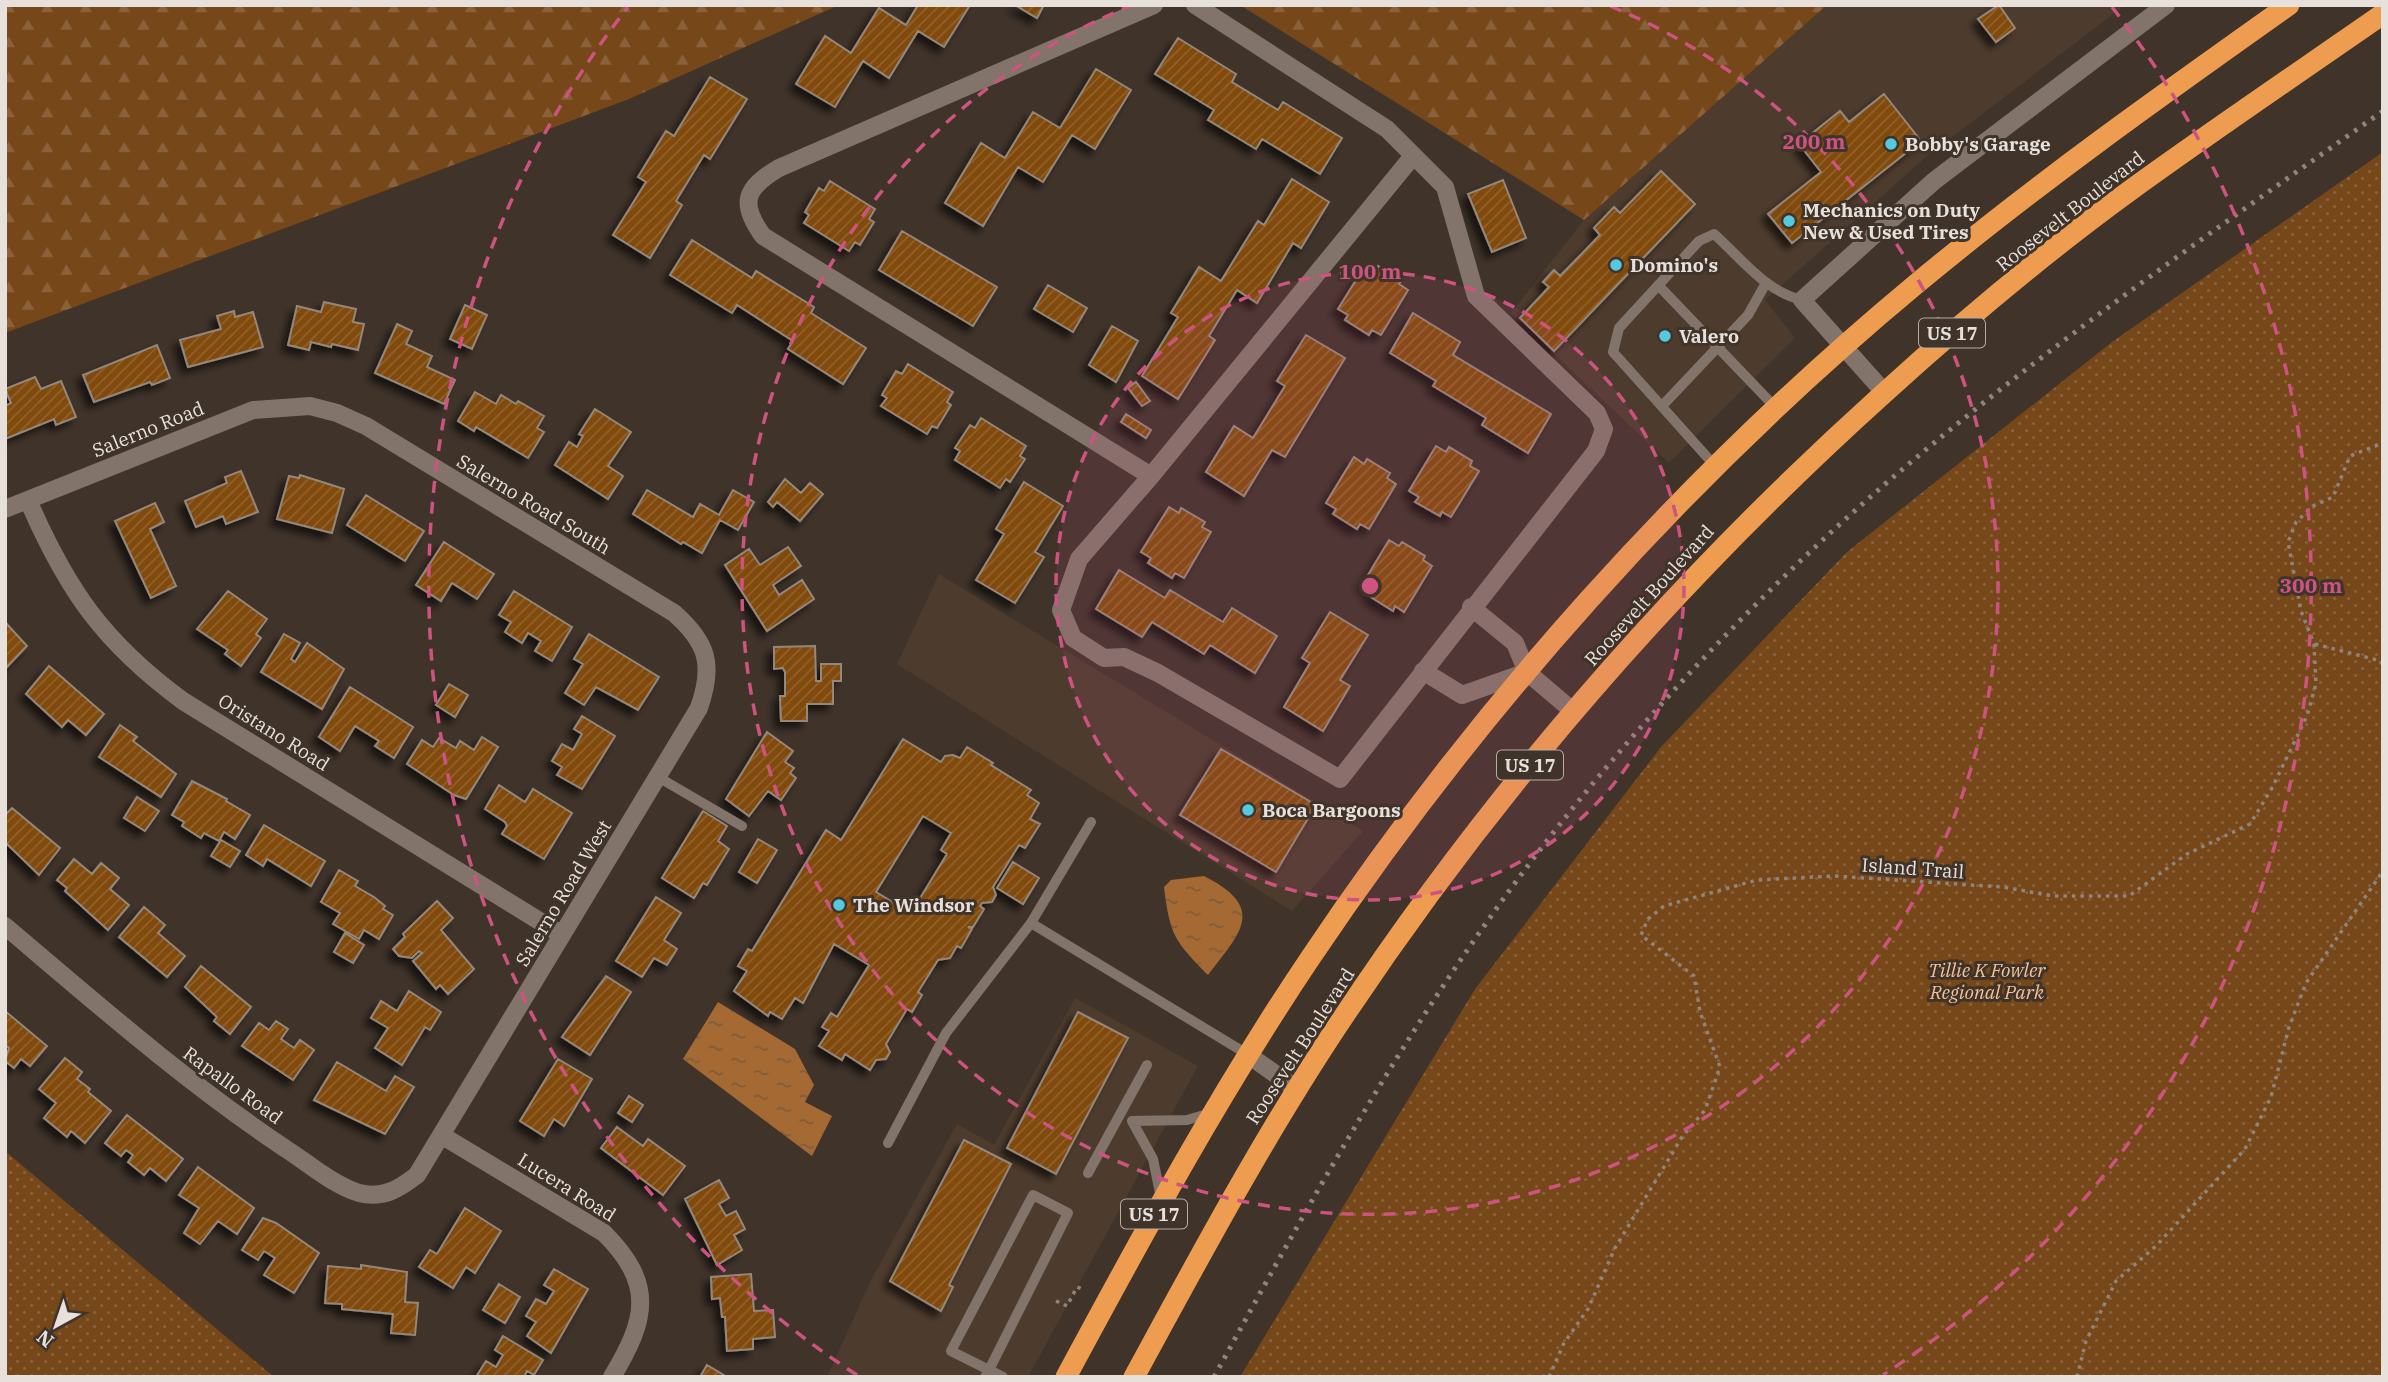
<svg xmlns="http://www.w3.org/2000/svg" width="2388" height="1382" font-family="'IBM Plex Serif',serif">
  <defs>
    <pattern id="forest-firs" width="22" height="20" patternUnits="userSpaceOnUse" patternTransform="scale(1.75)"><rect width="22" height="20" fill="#764719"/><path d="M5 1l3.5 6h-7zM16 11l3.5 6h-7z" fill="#8a613a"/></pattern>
    <pattern id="park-dots" width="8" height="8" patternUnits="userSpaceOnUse" patternTransform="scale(1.75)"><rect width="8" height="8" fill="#764719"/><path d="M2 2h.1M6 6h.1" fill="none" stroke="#8a613a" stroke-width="1.8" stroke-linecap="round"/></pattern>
    <pattern id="water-ripples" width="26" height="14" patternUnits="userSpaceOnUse" patternTransform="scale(1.75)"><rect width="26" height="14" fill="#a56a33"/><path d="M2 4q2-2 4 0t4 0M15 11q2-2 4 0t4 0" fill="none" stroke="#7f5b39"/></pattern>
    <pattern id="building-hatch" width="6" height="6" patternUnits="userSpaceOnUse" patternTransform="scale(1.75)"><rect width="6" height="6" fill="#804807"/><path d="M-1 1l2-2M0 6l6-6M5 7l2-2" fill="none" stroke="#92622b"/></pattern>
    <filter id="shadow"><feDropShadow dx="-6" dy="6" stdDeviation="3.5" flood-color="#0009"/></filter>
  </defs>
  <rect width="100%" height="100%" fill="#3f332a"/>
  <!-- built -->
  <path fill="#4d3c2e" d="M 1827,5 L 2125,5 L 1926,157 L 1765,300 L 1795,338 L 1669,463 L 1511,313 L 1584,220 Z
    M 939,574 L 1363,831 L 1292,911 L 897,664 Z
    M 1075,998 L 1198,1066 L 1028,1377 L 827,1377 L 870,1282 L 957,1124 L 994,1145 Z"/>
  <!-- forest -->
  <path fill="url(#forest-firs)" d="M 5,5 L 839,5 L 629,99 L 5,333 Z
    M 1240,5 L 1827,5 L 1584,220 Z"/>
  <!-- park -->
  <path fill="url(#park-dots)" d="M 2383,152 L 2383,1377 L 1240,1377 L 1475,989 L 1661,747 L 1847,552 L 2112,342 Z
    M 5,1151 L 274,1377 L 5,1377 Z"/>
  <!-- water -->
  <path fill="url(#water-ripples)" d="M 1204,876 C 1267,908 1241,932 1208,975 C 1175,941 1170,936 1164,887 L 1171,880 Z
    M 718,1002 L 795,1049 L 814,1085 L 805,1102 L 832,1116 L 812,1156 L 683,1059 Z"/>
  <!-- building -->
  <path fill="url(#building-hatch)" stroke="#94877c" stroke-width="2" fill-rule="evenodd" filter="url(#shadow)" d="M 918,5 L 970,5 L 944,47 L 918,31 L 889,78 L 863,61 L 835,107 L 796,84 L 825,36 L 851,53 L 879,8 L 906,25 Z
    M 1015,5 L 1044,5 L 1037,18 Z
    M 1999,5 L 2015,28 L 1996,42 L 1978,19 Z
    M 1178,38 L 1236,74 L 1232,82 L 1278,110 L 1283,102 L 1342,138 L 1320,174 L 1262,139 L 1256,149 L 1208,120 L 1214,110 L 1155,74 Z
    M 1096,69 L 1131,90 L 1095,149 L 1072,135 L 1043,182 L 1018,167 L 983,226 L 945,203 L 981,143 L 1005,158 L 1033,112 L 1060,128 Z
    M 710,77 L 747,99 L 710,159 L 704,155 L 676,201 L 682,205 L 650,258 L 613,235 L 646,182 L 638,177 L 666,131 L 674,136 Z
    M 1884,94 L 1921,141 L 1792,243 L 1768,214 L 1821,172 L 1799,144 L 1840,111 L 1849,122 Z
    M 1661,171 L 1695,204 L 1554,351 L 1520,318 L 1549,287 L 1543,282 L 1554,270 L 1560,276 L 1600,235 L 1594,228 L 1614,207 L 1620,213 Z
    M 1292,179 L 1329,202 L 1301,248 L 1293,243 L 1257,303 L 1237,290 L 1209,336 L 1215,340 L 1178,399 L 1142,376 L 1178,317 L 1171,313 L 1199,267 L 1221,281 L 1258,221 L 1264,225 Z
    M 1503,180 L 1526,238 L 1492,252 L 1468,194 Z
    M 830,181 L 875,209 L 869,219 L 874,222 L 860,245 L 855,242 L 849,251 L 804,223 L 809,215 L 805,212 L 819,188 L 824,191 Z
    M 902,231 L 997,287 L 973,326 L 879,270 Z
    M 692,240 L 752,278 L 756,271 L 814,307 L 811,313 L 866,348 L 843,384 L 788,349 L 793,341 L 737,305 L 732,313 L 670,275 Z
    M 1366,264 L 1376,270 L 1378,266 L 1402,280 L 1399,284 L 1408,290 L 1381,335 L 1372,330 L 1369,335 L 1345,320 L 1348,315 L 1338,309 Z
    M 1048,285 L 1087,308 L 1073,332 L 1034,309 Z
    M 324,302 L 356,309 L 353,322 L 364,324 L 358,350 L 332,344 L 331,347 L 311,342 L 309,350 L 288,345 L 297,306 L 321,312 Z
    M 465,305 L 487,315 L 472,349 L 450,339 Z
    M 234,311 L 235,317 L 253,312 L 263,347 L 188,367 L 180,340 L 221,329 L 217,316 Z
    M 1413,313 L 1460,342 L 1453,355 L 1551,414 L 1528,453 L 1482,425 L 1486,418 L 1433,386 L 1436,381 L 1390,353 Z
    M 397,324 L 412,331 L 406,344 L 432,356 L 427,367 L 455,380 L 444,404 L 375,373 Z
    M 1112,326 L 1138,341 L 1116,382 L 1089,365 Z
    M 1306,335 L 1345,358 L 1285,457 L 1272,450 L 1244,496 L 1206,472 L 1234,426 L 1253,438 L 1285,386 L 1277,381 Z
    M 157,345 L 170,378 L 152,385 L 150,382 L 94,402 L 83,375 Z
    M 908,364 L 953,392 L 947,402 L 951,405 L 937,428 L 932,426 L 927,434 L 881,406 L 887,398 L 882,395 L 896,371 L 902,374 Z
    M 35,377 L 41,389 L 61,381 L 76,417 L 56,425 L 54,419 L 5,439 L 5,406 L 11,403 L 5,389 Z
    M 1136,382 L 1150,401 L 1142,406 L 1128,388 Z
    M 475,392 L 496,404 L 501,395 L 516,404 L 518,401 L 544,416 L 537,428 L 544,432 L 528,458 L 476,427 L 474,431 L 458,421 Z
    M 595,409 L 631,432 L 608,466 L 623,476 L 608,499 L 555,465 L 569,442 L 577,447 L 583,436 L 579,434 Z
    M 1126,414 L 1151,430 L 1146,438 L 1121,422 Z
    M 981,418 L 1026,446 L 1020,456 L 1025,459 L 1010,482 L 1006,479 L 1000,488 L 955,460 L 960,451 L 955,448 L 970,425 L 975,428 Z
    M 1436,446 L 1446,452 L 1449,447 L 1472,461 L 1470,466 L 1479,471 L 1451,517 L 1442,512 L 1440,516 L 1415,502 L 1419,497 L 1409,491 Z
    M 1354,457 L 1364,464 L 1367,459 L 1390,473 L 1387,478 L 1396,484 L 1369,529 L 1360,524 L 1357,529 L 1333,514 L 1336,509 L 1326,503 Z
    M 241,471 L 258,512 L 226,524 L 223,516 L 196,527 L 185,501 L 227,483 L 225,477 Z
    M 300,475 L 344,489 L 332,533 L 277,519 L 289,476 L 299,478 Z
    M 785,479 L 801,493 L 810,483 L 823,494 L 800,521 L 777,502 L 773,507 L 768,502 Z
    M 1024,482 L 1063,506 L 1035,552 L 1044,557 L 1015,603 L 976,580 L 1004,534 L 996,529 Z
    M 647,490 L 693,517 L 700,504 L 719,515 L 733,490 L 754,502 L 738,530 L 720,520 L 702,553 L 683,542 L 681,544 L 633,514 Z
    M 366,495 L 424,531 L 405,561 L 347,525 Z
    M 155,503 L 164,522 L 150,529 L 176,586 L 151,598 L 115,521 Z
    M 1169,507 L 1179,513 L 1181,508 L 1205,522 L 1202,527 L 1211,532 L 1184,578 L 1175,573 L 1172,578 L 1148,563 L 1151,558 L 1141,552 Z
    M 1389,540 L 1399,546 L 1402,542 L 1425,556 L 1423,560 L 1432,566 L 1404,612 L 1395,606 L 1393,611 L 1369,596 L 1372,591 L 1362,585 Z
    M 444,542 L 494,574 L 477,599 L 452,583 L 441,601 L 416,585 Z
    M 788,547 L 801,566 L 773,585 L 779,595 L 802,580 L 814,599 L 767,631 L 725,565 L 749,549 L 760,565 Z
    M 1119,570 L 1165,598 L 1170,590 L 1223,622 L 1232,608 L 1277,636 L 1255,673 L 1210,645 L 1204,654 L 1152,622 L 1142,637 L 1096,609 Z
    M 228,591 L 267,619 L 256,634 L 261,638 L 241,666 L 225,654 L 228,650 L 197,629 Z
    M 514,591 L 572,627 L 552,661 L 535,651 L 541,641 L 528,633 L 522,643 L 505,632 L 511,622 L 499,615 Z
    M 1330,612 L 1368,635 L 1340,680 L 1350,686 L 1323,731 L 1284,707 L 1310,663 L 1302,658 Z
    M 5,622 L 27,646 L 7,667 L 5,665 Z
    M 284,634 L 300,643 L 291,659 L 295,662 L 307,643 L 344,669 L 322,709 L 261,672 Z
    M 589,634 L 659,677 L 638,710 L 596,687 L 584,705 L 565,693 L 583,664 L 574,659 Z
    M 815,646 L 816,681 L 821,681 L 821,664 L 841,664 L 841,681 L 833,681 L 833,704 L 807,704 L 807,721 L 781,721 L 780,696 L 785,696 L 785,672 L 783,668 L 774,669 L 774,647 Z
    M 49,666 L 104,714 L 86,735 L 68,720 L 62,727 L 26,694 Z
    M 449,684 L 468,695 L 455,717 L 436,705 Z
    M 350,687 L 413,727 L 394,758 L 375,746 L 379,741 L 355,726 L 340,751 L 319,737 Z
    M 582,716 L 615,736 L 582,789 L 557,775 L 562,767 L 552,761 L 562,744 L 573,750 L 582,734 L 574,729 Z
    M 120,725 L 137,737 L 133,741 L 176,774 L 161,797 L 99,757 Z
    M 767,732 L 793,751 L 785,762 L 794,768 L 790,773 L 796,778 L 781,800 L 768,791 L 749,816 L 726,799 Z
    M 482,737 L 498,747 L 466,799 L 454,795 L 407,764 L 422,740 L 433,747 L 439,738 L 456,748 L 460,741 L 474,750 Z
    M 903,739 L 941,762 L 945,756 L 953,755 L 960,758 L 967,747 L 993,763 L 991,765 L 1031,790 L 1027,795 L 1039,803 L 1030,819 L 1040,824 L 1025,848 L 1019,845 L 993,887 L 996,895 L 992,902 L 982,903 L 980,906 L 984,909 L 973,927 L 968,927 L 972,929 L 961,948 L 957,946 L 950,958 L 938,960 L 918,992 L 922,995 L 912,1012 L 907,1009 L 886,1044 L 890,1052 L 886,1059 L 876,1060 L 870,1070 L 845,1054 L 842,1060 L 819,1046 L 829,1031 L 822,1027 L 831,1013 L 837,1017 L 869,965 L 834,944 L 803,1003 L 795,998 L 782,1019 L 770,1012 L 768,1016 L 734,991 L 747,971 L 738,966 L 748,949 L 752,951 L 826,830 L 841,840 ZM 923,816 L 951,833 L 941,850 L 947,854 L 911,913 L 876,892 Z
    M 1221,749 L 1316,805 L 1276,872 L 1180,815 Z
    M 192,781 L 227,799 L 226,801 L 250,815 L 235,839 L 224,832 L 219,841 L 204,833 L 201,838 L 182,826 L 184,822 L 172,815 Z
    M 499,785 L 525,802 L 533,789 L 572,813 L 544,859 L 502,834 L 507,826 L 505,822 L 485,809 Z
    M 137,797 L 159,811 L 145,831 L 124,818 Z
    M 12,808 L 60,848 L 39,875 L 5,842 L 5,815 Z
    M 703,811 L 727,826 L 718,841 L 729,849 L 707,885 L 703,883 L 694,898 L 662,878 Z
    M 264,825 L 325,861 L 311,886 L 267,859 L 263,866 L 246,855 Z
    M 758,839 L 777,850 L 757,883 L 739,872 Z
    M 221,840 L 240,851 L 230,867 L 211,856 Z
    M 74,859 L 92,874 L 101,863 L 119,878 L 110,889 L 129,905 L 108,930 L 65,891 L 67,888 L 57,880 Z
    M 1013,862 L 1039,878 L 1023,904 L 997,888 Z
    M 339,870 L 358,881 L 355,886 L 374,897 L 385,906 L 383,909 L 393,915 L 379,939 L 364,930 L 359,939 L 333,924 L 340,913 L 321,902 Z
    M 656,897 L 681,913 L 664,940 L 677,949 L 667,965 L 654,958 L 642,977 L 616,961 Z
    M 437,901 L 453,918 L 441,930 L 474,969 L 448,994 L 440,985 L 436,989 L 413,961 L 422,953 L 419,951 L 412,958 L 399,956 L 393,949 L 405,937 L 403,934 Z
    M 144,907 L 165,925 L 158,933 L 185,956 L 167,977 L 119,937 Z
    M 345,933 L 364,945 L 353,963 L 334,952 Z
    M 201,966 L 251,1007 L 230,1034 L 214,1021 L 217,1017 L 185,987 Z
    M 606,976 L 631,992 L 590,1055 L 562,1037 Z
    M 409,991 L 441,1012 L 430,1030 L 425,1027 L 402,1065 L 375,1048 L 388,1028 L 371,1018 L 381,1001 L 397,1011 Z
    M 5,1011 L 47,1046 L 30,1066 L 21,1059 L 14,1068 L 5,1061 L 9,1048 L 5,1045 Z
    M 1078,1012 L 1128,1038 L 1056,1174 L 1007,1148 Z
    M 276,1021 L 288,1029 L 281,1039 L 294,1048 L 300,1040 L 314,1050 L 293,1080 L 242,1046 L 259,1023 L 269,1030 Z
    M 65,1058 L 82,1072 L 77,1079 L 90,1089 L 88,1092 L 111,1111 L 85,1143 L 71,1131 L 67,1137 L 44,1118 L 56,1103 L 39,1089 Z
    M 558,1059 L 592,1079 L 564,1126 L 554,1119 L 544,1136 L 520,1121 Z
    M 337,1062 L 386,1091 L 395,1076 L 414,1087 L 385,1134 L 314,1100 Z
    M 629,1096 L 643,1105 L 632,1122 L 618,1113 Z
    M 127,1115 L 183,1159 L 166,1181 L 150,1168 L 144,1175 L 128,1162 L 133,1155 L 126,1150 L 121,1156 L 105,1143 Z
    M 617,1127 L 643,1146 L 648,1139 L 685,1166 L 663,1195 L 601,1148 Z
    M 964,1140 L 1011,1164 L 949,1285 L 953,1287 L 941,1311 L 890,1281 Z
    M 198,1167 L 254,1208 L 237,1234 L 218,1221 L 200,1244 L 184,1233 L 199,1208 L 179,1195 Z
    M 719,1180 L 729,1198 L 719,1204 L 726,1216 L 736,1211 L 745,1229 L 734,1235 L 742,1250 L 717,1265 L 685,1199 Z
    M 465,1208 L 501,1231 L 475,1273 L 466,1267 L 453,1288 L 419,1267 L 430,1250 L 437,1254 Z
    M 263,1218 L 276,1223 L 319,1253 L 294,1293 L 264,1275 L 275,1258 L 264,1251 L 258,1260 L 242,1250 Z
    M 361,1265 L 407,1272 L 405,1302 L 418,1303 L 415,1335 L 391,1333 L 393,1314 L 342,1309 L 342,1304 L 325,1303 L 328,1266 L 361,1269 Z
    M 554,1269 L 588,1289 L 551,1353 L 527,1336 L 536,1322 L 526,1316 L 536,1299 L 546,1304 L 554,1291 L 544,1285 Z
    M 751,1274 L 754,1311 L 773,1310 L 775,1337 L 753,1339 L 753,1349 L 727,1351 L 725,1317 L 722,1317 L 720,1298 L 712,1299 L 711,1277 Z
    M 499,1284 L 520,1297 L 505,1323 L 483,1310 Z
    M 503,1336 L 543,1360 L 534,1375 L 527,1371 L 524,1377 L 476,1377 L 486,1361 L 496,1367 L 503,1355 L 495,1350 Z
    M 707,1365 L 727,1377 L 700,1377 Z"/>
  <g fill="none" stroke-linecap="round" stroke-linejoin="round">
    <!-- path -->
    <path stroke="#8e857d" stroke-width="3.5" stroke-dasharray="3.5 5" stroke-linecap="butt" d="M 2315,644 L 2381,661 L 2383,671
      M 1056,1301 L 1067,1306 L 1077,1287 L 1082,1289
      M 1549,1377 L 1564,1343 L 1588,1309 L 1615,1248 L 1682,1137 L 1705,1110 L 1720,1067 L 1700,1012 L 1694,976 L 1641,935 L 1648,919 L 1664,906 L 1757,880 L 1834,876 L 2003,887 L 2053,896 L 2129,896 L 2187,854 L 2250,824 L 2272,788 L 2307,716 L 2316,684 L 2314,644 L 2301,611 L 2288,542 L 2296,522 L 2313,506 L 2333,497 L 2350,456 L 2383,443
      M 2077,1377 L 2086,1341 L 2116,1281 L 2156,1246 L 2245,1149 L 2271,1097 L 2289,1027 L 2306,983 L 2383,871"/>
    <!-- lane -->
    <path stroke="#82746a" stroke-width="10" d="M 1658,285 L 1777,409
      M 1662,406 L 1748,315 L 1766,283
      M 1716,467 L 1613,352 L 1619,328 L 1699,241 L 1714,234 C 1741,258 1766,292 1802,300
      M 658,777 L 742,826
      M 1031,923 L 1091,822
      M 888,1143 L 946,1033 L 1031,923 L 1247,1054
      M 1088,1173 L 1147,1065
      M 1161,1198 L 1153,1159 L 1132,1121 L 1187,1120 L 1211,1113
      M 985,1377 L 989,1370 L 1068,1213 L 1033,1195 L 951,1351 L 1003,1377"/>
    <!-- street -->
    <path stroke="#82746a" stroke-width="18" d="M 1154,5 L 779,168 C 745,188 739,203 763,236 L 1151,476 L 1079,559 L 1061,610 L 1073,638 L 1104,658 L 1124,657 L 1158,673 L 1340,779 L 1596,451 L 1604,429 L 1597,413 L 1476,296 L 1445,187 L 1387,129 L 1195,5
      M 1884,392 L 1802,300 L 1934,181 L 2166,5
      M 1151,476 L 1413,156
      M 28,500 C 67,590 103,642 183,701 L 562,935
      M 5,509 L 253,410 L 310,406 L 337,413 L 366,426 L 674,613 C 708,643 714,665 699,708 L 417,1175 C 399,1189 383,1199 359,1193 C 333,1185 308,1163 286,1149 C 186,1082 97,1004 5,926
      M 1471,607 L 1515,643 L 1527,672 L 1574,712
      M 1423,671 L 1462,695 L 1527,672
      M 1247,1054 L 1298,1090
      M 441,1135 L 604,1233 C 655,1284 647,1319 612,1377"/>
    <!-- highway -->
    <path stroke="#ee9c50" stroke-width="21" d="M 1066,1377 C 1143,1234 1220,1092 1311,957 C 1478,708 1684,477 1915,285 C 2035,185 2162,95 2289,5
      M 1134,1377 C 1200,1256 1265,1134 1342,1019 C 1494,790 1677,580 1882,395 C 1960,324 2043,254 2128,192 C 2212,131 2298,73 2383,14"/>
    <!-- rail -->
    <path stroke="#8f857e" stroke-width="5" stroke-dasharray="3.5 7" stroke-linecap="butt" d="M 1214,1377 C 1307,1207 1400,1039 1515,883 C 1619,742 1752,599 1884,485 C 2042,349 2213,231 2383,111"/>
  </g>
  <!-- distance rings -->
  <circle cx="1370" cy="586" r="314" fill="#cd5481" fill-opacity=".12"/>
  <g fill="none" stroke="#cd5481" stroke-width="3.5" stroke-dasharray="12 9">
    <circle cx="1370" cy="586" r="314"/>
    <path d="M1610 6A628 628 0 1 1 1130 6"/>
    <path d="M857 1375A941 941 0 0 1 628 7M2112 7A941 941 0 0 1 1883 1375"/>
  </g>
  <!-- markers -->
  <g fill="#55cade" stroke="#3f332a" stroke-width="2.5">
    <circle cx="1891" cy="144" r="7"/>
    <circle cx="1789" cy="221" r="7"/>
    <circle cx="1616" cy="265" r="7"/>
    <circle cx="1665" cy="336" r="7"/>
    <circle cx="1248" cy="810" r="7"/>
    <circle cx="839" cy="905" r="7"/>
  </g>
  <g text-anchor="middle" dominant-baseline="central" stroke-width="6" stroke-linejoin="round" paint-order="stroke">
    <!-- shield labels -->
    <g fill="#3f332a" stroke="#b5ada6" stroke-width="2">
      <rect x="1919" y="318.5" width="66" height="29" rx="5"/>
      <rect x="1497" y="750.5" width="66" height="29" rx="5"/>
      <rect x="1121" y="1199.5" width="66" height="29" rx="5"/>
    </g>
    <g font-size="18" font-weight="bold" fill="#e8e1db">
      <text x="1952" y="333">US 17</text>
      <text x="1530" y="765">US 17</text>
      <text x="1154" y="1214">US 17</text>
    </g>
    <!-- poi labels -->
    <g font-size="19" font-weight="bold" fill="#e8e1db" stroke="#3f332a" text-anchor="start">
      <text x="1905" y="144">Bobby's Garage</text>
      <text x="1803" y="210">Mechanics on Duty<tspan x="1803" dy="22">New &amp; Used Tires</tspan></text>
      <text x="1630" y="265">Domino's</text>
      <text x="1679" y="336">Valero</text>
      <text x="1262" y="810">Boca Bargoons</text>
      <text x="853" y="905">The Windsor</text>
    </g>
    <!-- street labels -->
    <g font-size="19" fill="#e8e1db" stroke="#3f332a">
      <text transform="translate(2070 211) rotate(-38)">Roosevelt Boulevard</text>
      <text transform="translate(148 429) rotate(-22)">Salerno Road</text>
      <text transform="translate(534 504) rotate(31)">Salerno Road South</text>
      <text transform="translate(1649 595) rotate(-48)">Roosevelt Boulevard</text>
      <text transform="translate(274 732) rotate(32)">Oristano Road</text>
      <text transform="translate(1913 868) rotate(4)">Island Trail</text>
      <text transform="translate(563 893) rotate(-59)">Salerno Road West</text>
      <text transform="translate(1300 1046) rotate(-57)">Roosevelt Boulevard</text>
      <text transform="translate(233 1085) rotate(36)">Rapallo Road</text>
      <text transform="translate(567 1187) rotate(32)">Lucera Road</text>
    </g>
    <!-- park labels -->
    <g font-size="19" font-style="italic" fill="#f5c298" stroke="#3f332a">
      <text x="1987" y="970">Tillie K Fowler<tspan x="1987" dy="22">Regional Park</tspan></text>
    </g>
  </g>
  <circle cx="1370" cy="586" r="10" fill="#cd5481" stroke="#3f332a" stroke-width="3.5"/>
  <g font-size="21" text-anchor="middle" font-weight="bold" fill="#cd5481" stroke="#3f332a" stroke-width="6" stroke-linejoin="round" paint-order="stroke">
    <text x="1814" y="149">200 m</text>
    <text x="1370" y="279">100 m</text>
    <text x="2311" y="593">300 m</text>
  </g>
  <!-- border -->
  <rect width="2388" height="1382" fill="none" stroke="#e8e1db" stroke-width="14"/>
  <!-- north arrow -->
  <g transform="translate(56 1326) rotate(220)" stroke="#3f332a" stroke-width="5" paint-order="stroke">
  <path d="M0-5L12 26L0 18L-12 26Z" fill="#e8e1db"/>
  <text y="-10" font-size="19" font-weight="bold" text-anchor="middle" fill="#e8e1db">N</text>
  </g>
</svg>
